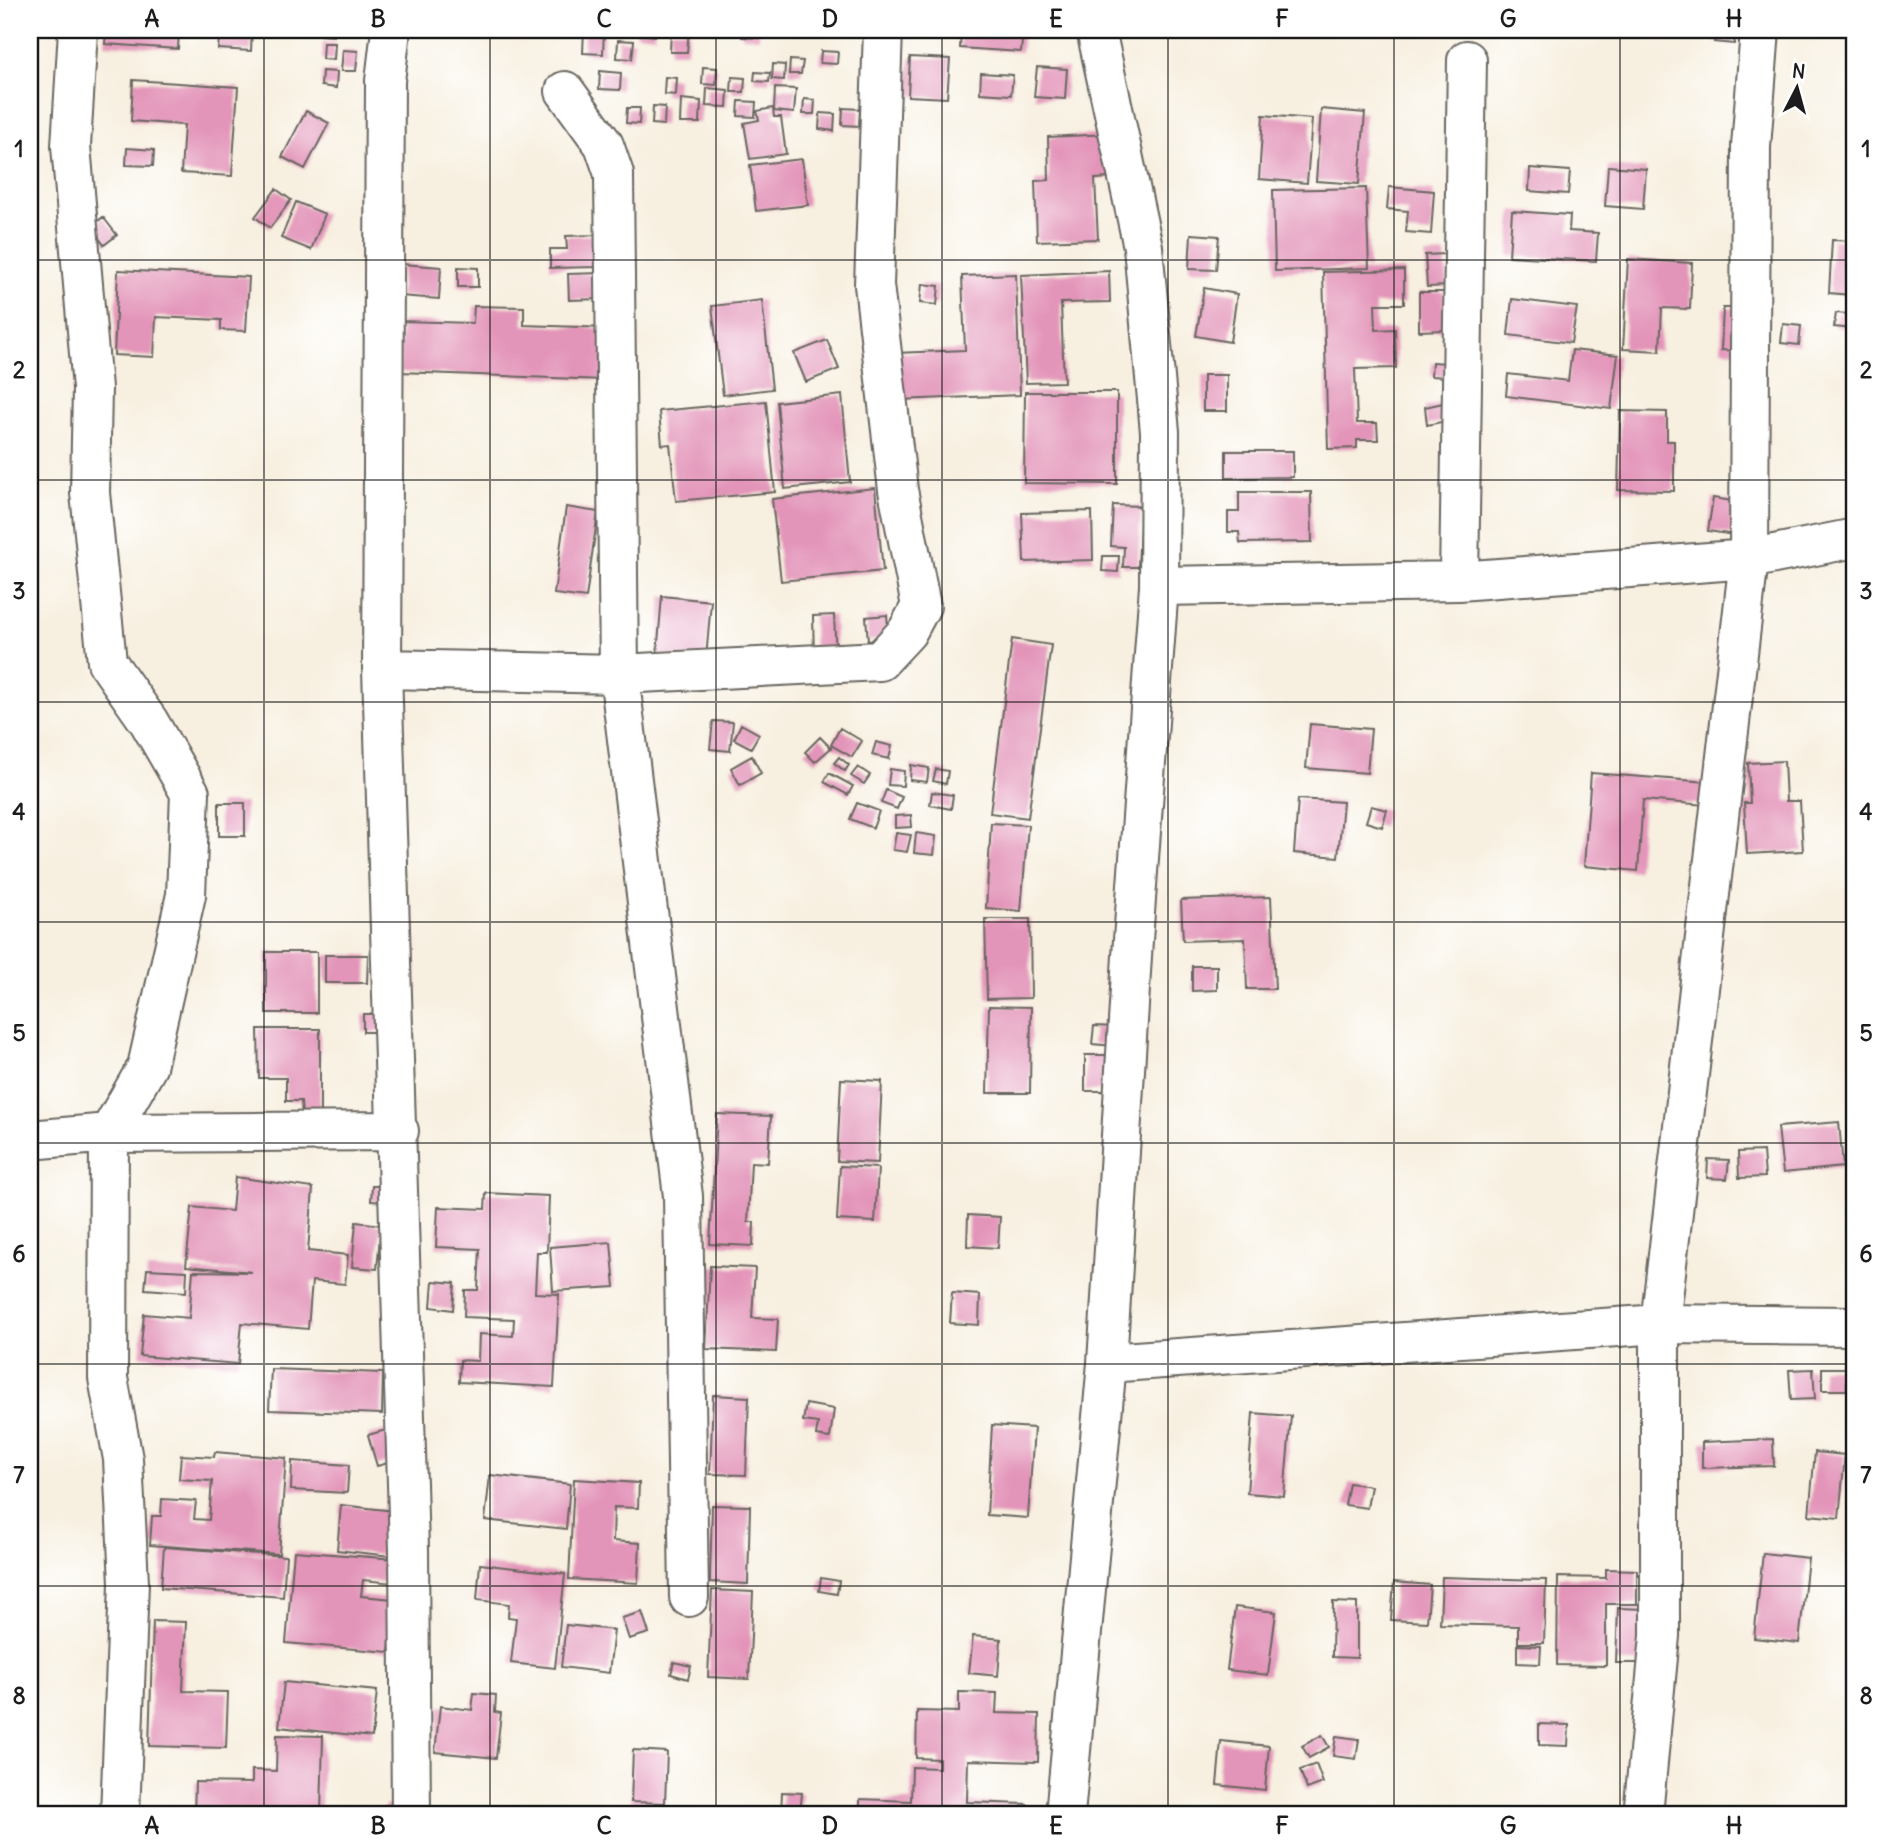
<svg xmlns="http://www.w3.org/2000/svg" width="1885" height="1845" font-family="Delius,sans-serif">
  <rect width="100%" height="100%" fill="#fff"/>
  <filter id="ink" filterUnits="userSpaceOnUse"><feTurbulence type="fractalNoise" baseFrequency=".0143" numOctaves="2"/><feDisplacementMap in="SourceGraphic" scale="14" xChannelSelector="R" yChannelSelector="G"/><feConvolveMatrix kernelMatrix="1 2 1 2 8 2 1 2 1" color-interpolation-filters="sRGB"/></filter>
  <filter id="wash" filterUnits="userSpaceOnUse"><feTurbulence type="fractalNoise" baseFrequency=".00686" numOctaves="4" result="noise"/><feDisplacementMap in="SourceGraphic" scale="28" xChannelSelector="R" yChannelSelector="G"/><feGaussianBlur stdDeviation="1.57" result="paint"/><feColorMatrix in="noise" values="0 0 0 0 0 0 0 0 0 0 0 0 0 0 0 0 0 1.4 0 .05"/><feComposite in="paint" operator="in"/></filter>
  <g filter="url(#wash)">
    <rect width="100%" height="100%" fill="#f7efdf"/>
    <g id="blocks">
      <!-- building -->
      <path fill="#e395b9" d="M 106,30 L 179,30 L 178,49 L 105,44 Z
        M 220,30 L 252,30 L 251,51 L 218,49 Z
        M 321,30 L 335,30 L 334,36 L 321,35 Z
        M 584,30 L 604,30 L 603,54 L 583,53 Z
        M 636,30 L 655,30 L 655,36 L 636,34 Z
        M 671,30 L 689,30 L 687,52 L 670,52 Z
        M 743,30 L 759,30 L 759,38 L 742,37 Z
        M 961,30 L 1023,30 L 1021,52 L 960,48 Z
        M 1683,30 L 1702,30 L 1701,36 L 1683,34 Z
        M 1715,30 L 1736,30 L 1734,44 L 1714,42 Z
        M 618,40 L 634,41 L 632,59 L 617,58 Z
        M 323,43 L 335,43 L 334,60 L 322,59 Z
        M 343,50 L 358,51 L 356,71 L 341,71 Z
        M 821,51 L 838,52 L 837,64 L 820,63 Z
        M 910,57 L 950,59 L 947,98 L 908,96 Z
        M 790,60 L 803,61 L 801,74 L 789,74 Z
        M 773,64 L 785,65 L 784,80 L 772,79 Z
        M 703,67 L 717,68 L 716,85 L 702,84 Z
        M 1037,67 L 1067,69 L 1065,99 L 1034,97 Z
        M 322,71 L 337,72 L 336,88 L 321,86 Z
        M 600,71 L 621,73 L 620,90 L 599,89 Z
        M 755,72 L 770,73 L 769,82 L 754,81 Z
        M 981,73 L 1013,75 L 1011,95 L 980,93 Z
        M 665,77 L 677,78 L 676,95 L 664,94 Z
        M 732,77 L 745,78 L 744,92 L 731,92 Z
        M 133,80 L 238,87 L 232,176 L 181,173 L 184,125 L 131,121 Z
        M 707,88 L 728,90 L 727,107 L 706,106 Z
        M 775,88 L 796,89 L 794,113 L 774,111 Z
        M 681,99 L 701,101 L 700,123 L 680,123 Z
        M 804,99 L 815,100 L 814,114 L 803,114 Z
        M 739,101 L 756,102 L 755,117 L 738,116 Z
        M 653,106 L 665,107 L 664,125 L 652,124 Z
        M 627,108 L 640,108 L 639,124 L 626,123 Z
        M 773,108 L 774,117 L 781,117 L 786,154 L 750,159 L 744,123 L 759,120 L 757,111 Z
        M 843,108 L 860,109 L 859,126 L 842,125 Z
        M 1321,109 L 1365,113 L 1359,184 L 1316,181 Z
        M 306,111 L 329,123 L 305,169 L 282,157 Z
        M 820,113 L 835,114 L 834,131 L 819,129 Z
        M 1263,115 L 1312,119 L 1307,183 L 1259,179 Z
        M 1109,134 L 1111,178 L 1095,179 L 1098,239 L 1037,241 L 1035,181 L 1049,180 L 1048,137 Z
        M 127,148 L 154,150 L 153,166 L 126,165 Z
        M 802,159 L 808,205 L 756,211 L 750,165 Z
        M 1608,166 L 1646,169 L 1643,209 L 1605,206 Z
        M 1530,168 L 1570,171 L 1568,194 L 1529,191 Z
        M 1389,187 L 1434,191 L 1431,234 L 1406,232 L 1408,211 L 1387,209 Z
        M 1366,188 L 1369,268 L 1275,271 L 1273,190 Z
        M 276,189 L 291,200 L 270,228 L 255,217 Z
        M 296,202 L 325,214 L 311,250 L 281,238 Z
        M 1512,211 L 1570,215 L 1569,231 L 1598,233 L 1596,261 L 1509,256 Z
        M 103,217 L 117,235 L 104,245 L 91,227 Z
        M 1191,234 L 1219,236 L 1216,270 L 1189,269 Z
        M 597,235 L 597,267 L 550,268 L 550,249 L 567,249 L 566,236 Z
        M 1832,240 L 1855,241 L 1855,329 L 1834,327 L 1836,313 L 1850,314 L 1851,295 L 1829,293 Z
        M 1445,254 L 1448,286 L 1427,287 L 1425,255 Z
        M 1628,259 L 1692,263 L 1690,309 L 1662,308 L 1660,351 L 1623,349 Z
        M 402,264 L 441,267 L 439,299 L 400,296 Z
        M 458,267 L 478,268 L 478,287 L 458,287 Z
        M 118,270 L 249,277 L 246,331 L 221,330 L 221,320 L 156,317 L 154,357 L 114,355 Z
        M 1404,270 L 1404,304 L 1375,304 L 1376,330 L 1395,329 L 1396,368 L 1355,369 L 1357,423 L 1377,423 L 1378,440 L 1357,440 L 1357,448 L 1328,449 L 1323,272 Z
        M 1109,271 L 1110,302 L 1061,303 L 1064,382 L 1026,383 L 1021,275 Z
        M 600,273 L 602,299 L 569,300 L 568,274 Z
        M 1016,274 L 1020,395 L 898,400 L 896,353 L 965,350 L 962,276 Z
        M 922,284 L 939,286 L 937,305 L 920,303 Z
        M 1204,288 L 1237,294 L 1230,342 L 1196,336 Z
        M 1419,292 L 1444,292 L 1444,330 L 1419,331 Z
        M 1512,299 L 1577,307 L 1571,343 L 1508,335 Z
        M 762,300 L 772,389 L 723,395 L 712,306 Z
        M 474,306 L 524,307 L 524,325 L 608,328 L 605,380 L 399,372 L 401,321 L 473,323 Z
        M 1723,308 L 1739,308 L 1737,351 L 1721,350 Z
        M 1783,324 L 1801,326 L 1799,345 L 1781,343 Z
        M 827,340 L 839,369 L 806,382 L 794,353 Z
        M 1572,350 L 1618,355 L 1611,409 L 1506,396 L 1508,374 L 1568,381 Z
        M 1432,362 L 1446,363 L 1446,377 L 1431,376 Z
        M 1203,375 L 1227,375 L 1227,411 L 1203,411 Z
        M 1025,392 L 1117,392 L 1117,484 L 1024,483 Z
        M 842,395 L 850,482 L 785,489 L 777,402 Z
        M 766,401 L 775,492 L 676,501 L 670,444 L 662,445 L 659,411 Z
        M 1443,403 L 1446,421 L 1427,425 L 1425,407 Z
        M 1620,411 L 1667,412 L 1667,441 L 1674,441 L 1674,491 L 1618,490 Z
        M 1226,451 L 1293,451 L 1293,477 L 1226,478 Z
        M 875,488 L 883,571 L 781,581 L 772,499 Z
        M 1239,492 L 1311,492 L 1312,542 L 1240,543 L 1239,532 L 1228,532 L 1228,512 L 1239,512 Z
        M 1713,498 L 1739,502 L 1734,535 L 1708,531 Z
        M 1113,505 L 1141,506 L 1138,567 L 1123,567 L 1124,547 L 1111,546 Z
        M 566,507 L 598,512 L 586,598 L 554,594 Z
        M 1092,511 L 1093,560 L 1024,562 L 1022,513 Z
        M 1103,556 L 1119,556 L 1118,572 L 1102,571 Z
        M 662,596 L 711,601 L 706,659 L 657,655 Z
        M 834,615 L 836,656 L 814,657 L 813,616 Z
        M 887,615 L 889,639 L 868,641 L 866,617 Z
        M 1012,639 L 1051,645 L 1028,818 L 990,813 Z
        M 713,721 L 733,722 L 730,751 L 710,749 Z
        M 741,724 L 759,734 L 751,748 L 734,739 Z
        M 1310,724 L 1371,729 L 1367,773 L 1306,768 Z
        M 840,728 L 862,741 L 852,757 L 831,745 Z
        M 820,737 L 831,748 L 815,762 L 805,752 Z
        M 876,742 L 892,746 L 889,759 L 872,755 Z
        M 752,756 L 761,773 L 740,785 L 731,768 Z
        M 839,757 L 849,765 L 845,771 L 834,763 Z
        M 1784,761 L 1786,801 L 1800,801 L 1803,851 L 1747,854 L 1744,803 L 1750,803 L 1748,763 Z
        M 911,765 L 929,768 L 927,782 L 910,780 Z
        M 858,767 L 870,775 L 864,784 L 851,776 Z
        M 890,769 L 904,771 L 903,786 L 888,785 Z
        M 936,769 L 948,771 L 946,784 L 933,781 Z
        M 829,773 L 853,786 L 848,795 L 824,782 Z
        M 1591,773 L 1708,782 L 1706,805 L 1643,800 L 1638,871 L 1584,866 Z
        M 886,790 L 902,797 L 897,809 L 881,803 Z
        M 932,792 L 953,795 L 951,809 L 930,805 Z
        M 1298,799 L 1343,802 L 1338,857 L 1294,853 Z
        M 219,803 L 245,803 L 245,836 L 219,836 Z
        M 857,803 L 879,811 L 873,828 L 850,819 Z
        M 1371,806 L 1387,810 L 1382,827 L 1366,822 Z
        M 911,815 L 912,827 L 895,828 L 895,816 Z
        M 991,823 L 1028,825 L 1021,911 L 986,908 Z
        M 896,833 L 911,835 L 907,852 L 893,850 Z
        M 916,833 L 936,836 L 934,855 L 914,853 Z
        M 1271,897 L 1275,989 L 1247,989 L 1245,939 L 1183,941 L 1181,900 Z
        M 985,919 L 1030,919 L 1031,998 L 987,999 Z
        M 266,952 L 317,952 L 317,1013 L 266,1013 Z
        M 325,955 L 368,955 L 367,983 L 325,983 Z
        M 1192,966 L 1217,966 L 1217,990 L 1192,991 Z
        M 989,1006 L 1031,1007 L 1030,1093 L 987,1093 Z
        M 363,1014 L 391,1014 L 391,1032 L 363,1032 Z
        M 1094,1026 L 1116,1027 L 1114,1046 L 1092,1044 Z
        M 258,1029 L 320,1029 L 320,1117 L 302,1117 L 301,1101 L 286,1101 L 286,1078 L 259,1078 Z
        M 1085,1055 L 1111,1055 L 1111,1091 L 1085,1091 Z
        M 841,1079 L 882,1081 L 878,1163 L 837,1161 Z
        M 717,1114 L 771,1116 L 768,1163 L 751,1162 L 748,1222 L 754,1222 L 753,1246 L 710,1244 Z
        M 1839,1122 L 1843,1167 L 1783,1173 L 1778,1127 Z
        M 1763,1151 L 1765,1177 L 1739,1178 L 1738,1152 Z
        M 1708,1159 L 1729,1160 L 1727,1179 L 1707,1178 Z
        M 840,1166 L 878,1168 L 875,1222 L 837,1220 Z
        M 235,1177 L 313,1188 L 308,1251 L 348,1255 L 345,1284 L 312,1281 L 308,1329 L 242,1323 L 238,1364 L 140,1356 L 144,1314 L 189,1318 L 193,1271 L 252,1272 L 186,1266 L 192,1207 L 232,1211 Z
        M 372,1186 L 388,1186 L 387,1202 L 371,1201 Z
        M 486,1193 L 549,1196 L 547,1252 L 537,1252 L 535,1293 L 559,1294 L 554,1387 L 459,1382 L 460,1360 L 478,1361 L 479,1334 L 513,1336 L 514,1319 L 464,1317 L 465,1290 L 478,1290 L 480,1249 L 436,1247 L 438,1207 L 485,1209 Z
        M 968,1215 L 1000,1217 L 998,1248 L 967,1246 Z
        M 356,1222 L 381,1225 L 377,1269 L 352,1267 Z
        M 611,1242 L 615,1287 L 553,1291 L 550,1247 Z
        M 710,1266 L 755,1268 L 752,1318 L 778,1319 L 776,1352 L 706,1349 Z
        M 147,1269 L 187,1271 L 186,1292 L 145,1289 Z
        M 433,1281 L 455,1283 L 453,1310 L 431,1307 Z
        M 952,1293 L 980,1295 L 979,1325 L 950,1323 Z
        M 1822,1368 L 1847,1368 L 1847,1390 L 1822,1390 Z
        M 271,1369 L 383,1373 L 382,1414 L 269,1410 Z
        M 1813,1369 L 1815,1399 L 1791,1400 L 1789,1370 Z
        M 713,1395 L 749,1397 L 746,1475 L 710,1474 Z
        M 806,1404 L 834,1409 L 830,1438 L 816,1436 L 818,1423 L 803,1421 Z
        M 1253,1413 L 1291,1416 L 1284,1496 L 1247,1493 Z
        M 992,1425 L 1034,1428 L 1028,1518 L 987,1515 Z
        M 386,1430 L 395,1461 L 377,1466 L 368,1435 Z
        M 1773,1439 L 1774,1466 L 1702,1468 L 1702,1442 Z
        M 215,1452 L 286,1458 L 279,1554 L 150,1545 L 152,1516 L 161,1516 L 162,1499 L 196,1501 L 194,1519 L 209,1520 L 212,1481 L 179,1479 L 181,1455 L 214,1457 Z
        M 1815,1452 L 1845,1455 L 1839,1518 L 1809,1515 Z
        M 292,1461 L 349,1465 L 347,1493 L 291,1490 Z
        M 490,1475 L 570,1484 L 566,1529 L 485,1520 Z
        M 574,1479 L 639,1483 L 638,1508 L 614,1507 L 613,1541 L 640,1543 L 638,1583 L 569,1579 Z
        M 1349,1483 L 1371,1486 L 1367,1508 L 1345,1505 Z
        M 341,1505 L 394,1511 L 390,1556 L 337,1550 Z
        M 712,1505 L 750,1506 L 748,1584 L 710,1582 Z
        M 164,1547 L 286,1556 L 283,1597 L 161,1588 Z
        M 294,1551 L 395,1559 L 393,1583 L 363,1580 L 361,1596 L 393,1599 L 389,1652 L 286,1643 Z
        M 1763,1553 L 1808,1558 L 1799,1643 L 1754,1638 Z
        M 480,1564 L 565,1574 L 555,1668 L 511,1663 L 516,1618 L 508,1617 L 509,1604 L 477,1600 Z
        M 1606,1569 L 1637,1570 L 1637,1604 L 1606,1604 L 1606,1666 L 1557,1665 L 1558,1577 L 1606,1578 Z
        M 1442,1577 L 1546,1580 L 1544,1643 L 1518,1643 L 1518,1626 L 1440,1624 Z
        M 821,1578 L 839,1581 L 837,1594 L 819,1591 Z
        M 1394,1582 L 1430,1585 L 1427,1622 L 1391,1620 Z
        M 712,1590 L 753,1592 L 749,1679 L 708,1677 Z
        M 1333,1602 L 1357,1603 L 1357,1658 L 1332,1657 Z
        M 1235,1607 L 1276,1612 L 1268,1675 L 1227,1670 Z
        M 1618,1608 L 1645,1609 L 1643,1663 L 1616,1663 Z
        M 642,1612 L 649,1633 L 629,1639 L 622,1618 Z
        M 153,1621 L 186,1622 L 183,1691 L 228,1692 L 226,1748 L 149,1746 Z
        M 566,1625 L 614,1630 L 609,1673 L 561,1667 Z
        M 973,1636 L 1001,1639 L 998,1676 L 969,1673 Z
        M 1517,1645 L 1541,1646 L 1540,1664 L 1517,1663 Z
        M 674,1662 L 691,1666 L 688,1679 L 671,1674 Z
        M 284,1682 L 377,1691 L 372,1737 L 279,1727 Z
        M 959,1692 L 997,1693 L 996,1713 L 1039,1714 L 1038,1762 L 968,1760 L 967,1802 L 1027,1804 L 1027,1815 L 860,1815 L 860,1799 L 911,1801 L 912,1767 L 939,1768 L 939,1759 L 916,1758 L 917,1711 L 959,1712 Z
        M 474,1693 L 496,1695 L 495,1712 L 501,1713 L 496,1758 L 435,1752 L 440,1706 L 472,1710 Z
        M 1539,1724 L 1569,1725 L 1568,1746 L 1539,1745 Z
        M 277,1735 L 323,1736 L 321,1815 L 194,1815 L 195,1782 L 252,1783 L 252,1770 L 276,1771 Z
        M 1322,1735 L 1329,1747 L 1309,1758 L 1302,1746 Z
        M 1336,1736 L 1359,1739 L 1356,1759 L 1333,1756 Z
        M 1221,1741 L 1269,1746 L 1265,1790 L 1217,1785 Z
        M 633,1750 L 667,1752 L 665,1803 L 631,1802 Z
        M 1316,1764 L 1323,1783 L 1307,1789 L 1300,1770 Z
        M 782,1792 L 802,1793 L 800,1815 L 781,1815 Z
        M 385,1805 L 402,1807 L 401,1815 L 383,1815 Z"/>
    </g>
  </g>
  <g filter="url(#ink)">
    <use href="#blocks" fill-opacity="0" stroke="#696660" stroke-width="2"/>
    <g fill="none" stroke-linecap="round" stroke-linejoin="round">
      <!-- minor casing -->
      <g stroke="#696660" stroke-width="42">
        <path id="minor" d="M 78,30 L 71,146 L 92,388 L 90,493 L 107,662 L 149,722 L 190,793 L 186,895 L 147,1067 L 109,1133 L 108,1378 L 123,1459 L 129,1583 L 120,1815
          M 391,30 L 385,81 L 382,669 L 409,1549 L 411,1815
          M 565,91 L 604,145 L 614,174 L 619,674 L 683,1196 L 689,1597
          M 1459,581 L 1467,60
          M 1159,586 L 1459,581 L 1749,559 L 1855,538
          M 382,669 L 619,674 L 880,661 L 907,632 L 921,606 L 898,490 L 874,285 L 883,30
          M 30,1140 L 109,1133 L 399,1131
          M 1107,1363 L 1660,1324 L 1855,1326
          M 1065,1815 L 1107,1363 L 1133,940 L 1159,586 L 1160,432 L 1143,247 L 1096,30
          M 1643,1815 L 1660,1636 L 1660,1324 L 1749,559 L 1751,147 L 1760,30"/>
      </g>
      <!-- minor -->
      <use href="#minor" stroke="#fff" stroke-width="38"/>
    </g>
  </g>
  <!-- grid -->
  <path fill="none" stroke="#1c1c1c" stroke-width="2" stroke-opacity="0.55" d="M 264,30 L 264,1815M 490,30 L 490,1815M 716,30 L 716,1815M 942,30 L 942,1815M 1168,30 L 1168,1815M 1394,30 L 1394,1815M 1620,30 L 1620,1815M 30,260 L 1855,260M 30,480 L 1855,480M 30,702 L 1855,702M 30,922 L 1855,922M 30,1143 L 1855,1143M 30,1364 L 1855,1364M 30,1586 L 1855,1586"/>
  <!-- margin -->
  <rect width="1885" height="1845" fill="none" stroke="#fff" stroke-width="77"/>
  <!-- north arrow -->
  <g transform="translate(1797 88) rotate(6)" stroke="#ffffff" stroke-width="5" paint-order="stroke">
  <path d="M0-5L12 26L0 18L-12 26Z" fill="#1c1c1c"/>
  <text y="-10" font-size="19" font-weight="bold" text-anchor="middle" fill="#1c1c1c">N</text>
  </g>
  <rect x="38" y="38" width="1808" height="1768" fill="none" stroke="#1c1c1c" stroke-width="2.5"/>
  <g font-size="23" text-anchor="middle" font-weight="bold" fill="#1c1c1c">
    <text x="152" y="27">A</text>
    <text x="378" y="27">B</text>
    <text x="604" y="27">C</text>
    <text x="830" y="27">D</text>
    <text x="1056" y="27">E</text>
    <text x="1282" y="27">F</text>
    <text x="1508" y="27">G</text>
    <text x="1734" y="27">H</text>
    <text x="19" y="157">1</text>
    <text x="1866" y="157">1</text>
    <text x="19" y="378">2</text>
    <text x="1866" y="378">2</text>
    <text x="19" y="599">3</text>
    <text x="1866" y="599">3</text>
    <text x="19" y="820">4</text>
    <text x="1866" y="820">4</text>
    <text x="19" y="1041">5</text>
    <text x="1866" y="1041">5</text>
    <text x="19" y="1262">6</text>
    <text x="1866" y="1262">6</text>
    <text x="19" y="1483">7</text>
    <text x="1866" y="1483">7</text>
    <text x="19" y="1704">8</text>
    <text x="1866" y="1704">8</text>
    <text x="152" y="1834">A</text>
    <text x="378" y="1834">B</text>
    <text x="604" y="1834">C</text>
    <text x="830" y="1834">D</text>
    <text x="1056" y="1834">E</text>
    <text x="1282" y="1834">F</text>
    <text x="1508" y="1834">G</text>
    <text x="1734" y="1834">H</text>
  </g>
</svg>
